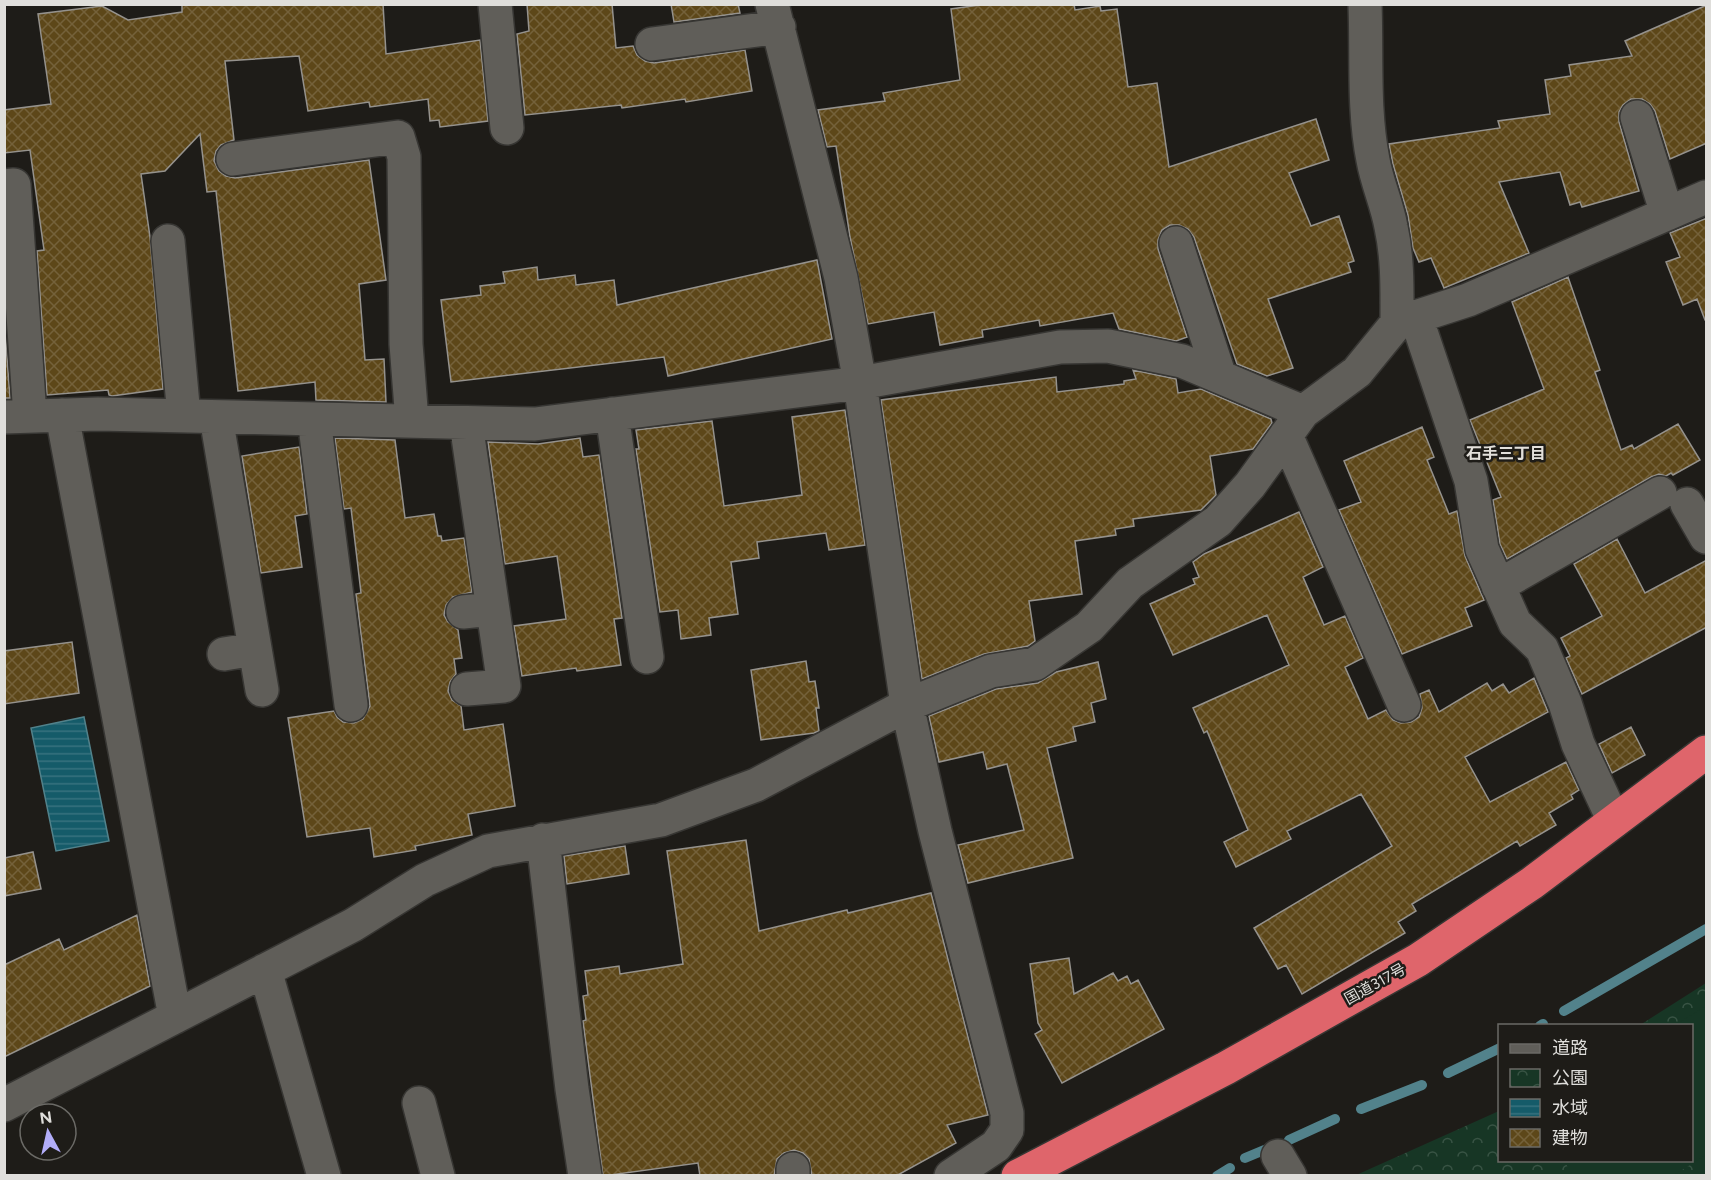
<svg xmlns="http://www.w3.org/2000/svg" width="1711" height="1180" font-family="Figtree,'Noto Sans JP',sans-serif">
  <defs>
    <pattern id="park-crowns" width="20" height="18" patternUnits="userSpaceOnUse" patternTransform="scale(1.5)"><rect width="20" height="18" fill="#173625"/><path d="M2 6a3 3 0 1 1 6 0M12 15a3 3 0 1 1 6 0" fill="none" stroke="#385344"/></pattern>
    <pattern id="water-rules" width="6" height="5" patternUnits="userSpaceOnUse" patternTransform="scale(1.5)"><rect width="6" height="5" fill="#155b69"/><path d="M0 2.5h6" fill="none" stroke="#37727e"/></pattern>
    <pattern id="building-cross-hatch" width="8" height="8" patternUnits="userSpaceOnUse" patternTransform="scale(1.5)"><rect width="8" height="8" fill="#5d4719"/><path d="M0 0l8 8M0 8l8-8" fill="none" stroke="#74613a"/></pattern>
  </defs>
  <rect width="100%" height="100%" fill="#1e1c18"/>
  <!-- park -->
  <path fill="url(#park-crowns)" d="M 1706,983 L 1706,1175 L 1354,1176 L 1499,1111 L 1500,1160 L 1692,1160 L 1692,1026 L 1640,1025 Z"/>
  <!-- garden -->
  <path fill="#173625" d="M 1706,1006 L 1706,1155 L 1674,1175 L 1573,1175 L 1564,1161 L 1692,1160 L 1692,1026 L 1675,1025 Z"/>
  <!-- water -->
  <path fill="url(#water-rules)" stroke="#52828b" stroke-width="1.5" d="M 84,717 L 109,841 L 56,851 L 31,728 Z"/>
  <g fill="none" stroke-linecap="round" stroke-linejoin="round">
    <!-- stream -->
    <path stroke="#52828b" stroke-width="10" d="M 1564,1011 L 1706,929
      M 1540,1026 L 1543,1024
      M 1448,1073 L 1500,1048
      M 1361,1109 L 1422,1085
      M 1289,1140 L 1335,1119
      M 1245,1158 L 1269,1148
      M 1217,1176 L 1230,1168"/>
  </g>
  <!-- building -->
  <path fill="url(#building-cross-hatch)" stroke="#95928d" stroke-width="1.5" d="M 383,4 L 386,54 L 480,40 L 488,121 L 440,127 L 439,120 L 430,121 L 428,99 L 370,107 L 369,102 L 308,111 L 299,56 L 225,61 L 234,140 L 221,145 L 216,151 L 214,161 L 219,171 L 226,176 L 235,178 L 369,160 L 386,280 L 359,284 L 365,360 L 384,359 L 386,402 L 316,400 L 315,382 L 238,391 L 216,191 L 207,192 L 200,134 L 165,171 L 141,174 L 150,237 L 163,389 L 112,396 L 109,395 L 108,390 L 47,395 L 37,251 L 44,250 L 30,150 L 4,153 L 4,110 L 51,104 L 38,14 L 102,6 L 128,20 L 182,12 L 182,5 Z
    M 527,4 L 612,4 L 616,48 L 633,46 L 637,55 L 645,61 L 654,63 L 745,50 L 752,91 L 686,102 L 685,99 L 622,108 L 621,105 L 525,115 L 517,34 L 529,31 Z
    M 671,4 L 738,4 L 740,13 L 674,22 Z
    M 987,4 L 1074,4 L 1075,10 L 1100,6 L 1101,11 L 1117,9 L 1128,87 L 1157,83 L 1169,167 L 1316,119 L 1329,160 L 1289,173 L 1311,226 L 1339,216 L 1354,261 L 1348,263 L 1351,272 L 1268,299 L 1293,368 L 1267,376 L 1237,364 L 1194,237 L 1188,229 L 1179,225 L 1170,225 L 1162,230 L 1158,240 L 1158,249 L 1187,337 L 1176,341 L 1119,329 L 1113,313 L 1040,326 L 1039,320 L 982,330 L 983,337 L 940,345 L 934,312 L 868,324 L 850,237 L 836,146 L 827,147 L 818,110 L 885,101 L 883,93 L 960,80 L 951,9 Z
    M 1707,5 L 1707,143 L 1670,159 L 1655,111 L 1650,104 L 1642,99 L 1631,99 L 1623,105 L 1619,112 L 1619,122 L 1639,191 L 1582,207 L 1580,202 L 1570,205 L 1560,172 L 1499,182 L 1529,253 L 1444,288 L 1431,258 L 1419,262 L 1413,248 L 1408,215 L 1393,164 L 1389,144 L 1500,128 L 1498,121 L 1550,114 L 1545,80 L 1571,76 L 1569,65 L 1632,56 L 1625,41 Z
    M 1707,218 L 1707,320 L 1705,320 L 1697,299 L 1683,305 L 1666,262 L 1680,257 L 1670,233 Z
    M 817,260 L 832,339 L 668,376 L 664,357 L 451,382 L 441,300 L 481,295 L 480,286 L 505,283 L 503,272 L 537,267 L 538,280 L 575,275 L 576,285 L 614,280 L 617,305 Z
    M 1568,277 L 1600,370 L 1595,372 L 1621,450 L 1632,445 L 1634,449 L 1678,424 L 1700,460 L 1673,475 L 1671,473 L 1666,476 L 1659,474 L 1651,477 L 1507,559 L 1500,544 L 1493,500 L 1501,497 L 1470,420 L 1544,389 L 1512,302 Z
    M 4,319 L 10,398 L 4,398 Z
    M 1133,370 L 1176,379 L 1178,393 L 1201,389 L 1271,419 L 1272,423 L 1253,449 L 1210,456 L 1216,495 L 1201,510 L 1133,519 L 1134,526 L 1115,529 L 1116,535 L 1075,541 L 1082,594 L 1029,601 L 1035,641 L 1028,646 L 984,654 L 922,679 L 881,400 L 1056,377 L 1057,392 L 1124,384 L 1124,381 L 1136,379 Z
    M 845,410 L 865,545 L 829,550 L 826,533 L 757,542 L 759,558 L 731,562 L 738,614 L 709,618 L 711,635 L 681,639 L 678,610 L 660,612 L 636,449 L 639,449 L 636,430 L 712,421 L 724,506 L 802,495 L 792,417 Z
    M 1422,427 L 1434,457 L 1427,460 L 1449,514 L 1457,511 L 1465,556 L 1484,600 L 1465,608 L 1472,626 L 1402,654 L 1339,510 L 1361,502 L 1344,461 Z
    M 335,438 L 395,440 L 405,518 L 434,514 L 438,536 L 441,536 L 442,541 L 464,538 L 472,592 L 453,597 L 446,605 L 444,615 L 448,622 L 458,630 L 462,658 L 454,659 L 456,674 L 450,682 L 448,691 L 452,700 L 461,706 L 464,730 L 503,724 L 515,806 L 468,814 L 472,835 L 415,846 L 416,850 L 374,857 L 370,828 L 307,837 L 288,718 L 334,711 L 337,717 L 343,722 L 354,723 L 363,719 L 370,706 L 356,594 L 361,593 L 351,508 L 344,509 Z
    M 580,438 L 583,457 L 599,455 L 622,618 L 614,619 L 621,665 L 577,671 L 576,668 L 522,676 L 514,626 L 566,619 L 557,556 L 505,564 L 488,442 L 538,444 Z
    M 299,447 L 307,514 L 295,516 L 302,567 L 261,573 L 242,456 Z
    M 1299,512 L 1323,567 L 1303,577 L 1324,625 L 1345,616 L 1363,658 L 1345,667 L 1368,719 L 1386,710 L 1393,720 L 1401,723 L 1411,722 L 1419,717 L 1422,708 L 1420,694 L 1429,690 L 1439,712 L 1487,683 L 1492,691 L 1503,684 L 1509,693 L 1534,678 L 1548,712 L 1465,757 L 1490,802 L 1566,762 L 1579,790 L 1571,795 L 1573,799 L 1549,813 L 1556,825 L 1520,846 L 1517,841 L 1412,904 L 1416,911 L 1398,922 L 1405,933 L 1302,994 L 1286,965 L 1278,969 L 1254,928 L 1392,846 L 1361,794 L 1287,831 L 1291,839 L 1236,867 L 1224,842 L 1248,830 L 1207,731 L 1204,733 L 1193,708 L 1289,665 L 1267,615 L 1173,655 L 1150,604 L 1195,584 L 1193,579 L 1199,577 L 1193,562 L 1204,554 Z
    M 1617,539 L 1645,593 L 1707,560 L 1707,627 L 1582,694 L 1566,658 L 1570,656 L 1561,638 L 1602,616 L 1574,564 Z
    M 72,642 L 79,693 L 4,704 L 4,651 Z
    M 806,661 L 809,682 L 815,681 L 819,708 L 816,708 L 819,731 L 814,733 L 761,740 L 751,670 Z
    M 1098,662 L 1106,699 L 1091,703 L 1095,722 L 1073,727 L 1076,741 L 1047,748 L 1073,858 L 968,883 L 958,845 L 1024,830 L 1007,764 L 987,769 L 983,752 L 939,762 L 929,716 L 996,689 L 1038,683 L 1056,672 Z
    M 1631,727 L 1645,755 L 1612,773 L 1599,744 Z
    M 746,840 L 759,931 L 847,910 L 848,913 L 931,893 L 988,1115 L 947,1125 L 956,1143 L 896,1176 L 812,1176 L 809,1159 L 803,1153 L 794,1150 L 784,1153 L 777,1159 L 774,1176 L 700,1176 L 698,1163 L 603,1176 L 583,1021 L 586,1020 L 583,996 L 588,995 L 585,971 L 619,966 L 620,974 L 683,964 L 667,851 Z
    M 625,846 L 629,874 L 567,884 L 564,856 Z
    M 33,852 L 41,889 L 4,896 L 4,858 Z
    M 137,915 L 150,986 L 4,1057 L 4,965 L 59,939 L 64,950 Z
    M 1069,958 L 1074,994 L 1113,973 L 1118,981 L 1127,976 L 1131,984 L 1138,980 L 1164,1029 L 1062,1083 L 1035,1034 L 1042,1030 L 1038,1023 L 1030,964 Z"/>
  <g fill="none" stroke-linecap="round" stroke-linejoin="round">
    <!-- street casing -->
    <g stroke="#373633" stroke-width="36">
      <path id="street" d="M 495,4 L 507,128
        M 772,4 L 841,278 L 860,383 L 907,705 L 935,831 L 1007,1113 L 1007,1130 L 996,1146 L 951,1176
        M 1365,4 C 1367,56 1363,110 1373,160 C 1377,183 1387,204 1391,227 C 1398,259 1397,291 1397,323
        M 652,44 L 779,27
        M 1637,117 L 1667,214
        M 233,159 L 398,137 L 404,157 L 406,344 L 412,421
        M 4,186 L 14,185 L 30,416
        M 168,241 L 184,416
        M 1176,243 L 1220,377
        M 1416,317 L 1471,481 L 1482,549 L 1515,623 L 1542,649 L 1565,703 L 1578,744 L 1614,821
        M 612,414 L 647,657
        M 62,415 L 175,1017
        M 4,417 L 98,414 L 535,424 L 860,383 L 1060,347 L 1108,346 L 1182,361 L 1303,412
        M 216,417 L 262,690
        M 314,419 L 351,705
        M 466,423 L 504,686 L 467,689
        M 1286,435 L 1404,705
        M 1687,504 L 1706,537
        M 1498,586 L 1660,493
        M 463,612 L 492,609
        M 224,654 L 255,649
        M 543,840 L 572,1089 L 585,1176
        M 265,970 L 324,1176
        M 419,1103 L 438,1176
        M 4,1105 L 353,925 L 425,880 L 488,851 L 661,820 L 756,785 L 907,705 L 991,671 L 1035,664 L 1089,627 L 1130,583 L 1218,521 L 1250,485 L 1303,412 L 1357,372 L 1397,323 L 1468,300 L 1706,197
        M 1278,1156 L 1290,1176
        M 793,1169 L 793,1176"/>
    </g>
    <!-- highway casing -->
    <g stroke="#373633" stroke-width="36">
      <path id="highway" d="M 1018,1176 L 1226,1068 L 1418,960 L 1532,883 L 1706,752"/>
    </g>
    <!-- street -->
    <use href="#street" stroke="#605e59" stroke-width="33"/>
    <!-- highway -->
    <use href="#highway" stroke="#df656b" stroke-width="33"/>
  </g>
  <g text-anchor="middle" dominant-baseline="central" stroke-width="5" stroke-linejoin="round" paint-order="stroke">
    <!-- street labels -->
    <g font-size="15" fill="#dfdedb" stroke="#1e1c18">
      <text transform="translate(1375 984) rotate(-29)">国道317号</text>
    </g>
    <!-- neighbourhood labels -->
    <g font-size="16" font-weight="bold" fill="#e3e0db" stroke="#1e1c18">
      <text x="1506" y="453">石手三丁目</text>
    </g>
  </g>
  <!-- border -->
  <rect width="1711" height="1180" fill="none" stroke="#dfdedb" stroke-width="12"/>
  <!-- legend -->
  <rect x="1498" y="1024" width="195" height="138" fill="#1e1c18" stroke="#6b6a66" stroke-width="1.5"/>
  <rect x="1510" y="1044" width="30" height="9" fill="#605e59" stroke="#6b6a66" stroke-width="1.5"/>
  <text x="1552" y="1054" font-size="18" fill="#dfdedb">道路</text>
  <rect x="1510" y="1069" width="30" height="18" fill="url(#park-crowns)" stroke="#6b6a66" stroke-width="1.5"/>
  <text x="1552" y="1084" font-size="18" fill="#dfdedb">公園</text>
  <rect x="1510" y="1099" width="30" height="18" fill="url(#water-rules)" stroke="#6b6a66" stroke-width="1.5"/>
  <text x="1552" y="1114" font-size="18" fill="#dfdedb">水域</text>
  <rect x="1510" y="1129" width="30" height="18" fill="url(#building-cross-hatch)" stroke="#6b6a66" stroke-width="1.5"/>
  <text x="1552" y="1144" font-size="18" fill="#dfdedb">建物</text>
  <!-- north arrow -->
  <g transform="translate(48 1132) rotate(352)"><circle r="28" fill="#1e1c18" stroke="#6b6a66" stroke-width="1.5"/>
  <path d="M0-4.5L10 22L0 15L-10 22Z" fill="#b2adf9"/>
  <text y="-9" font-size="16" font-weight="bold" text-anchor="middle" fill="#dfdedb">N</text>
  </g>
</svg>
